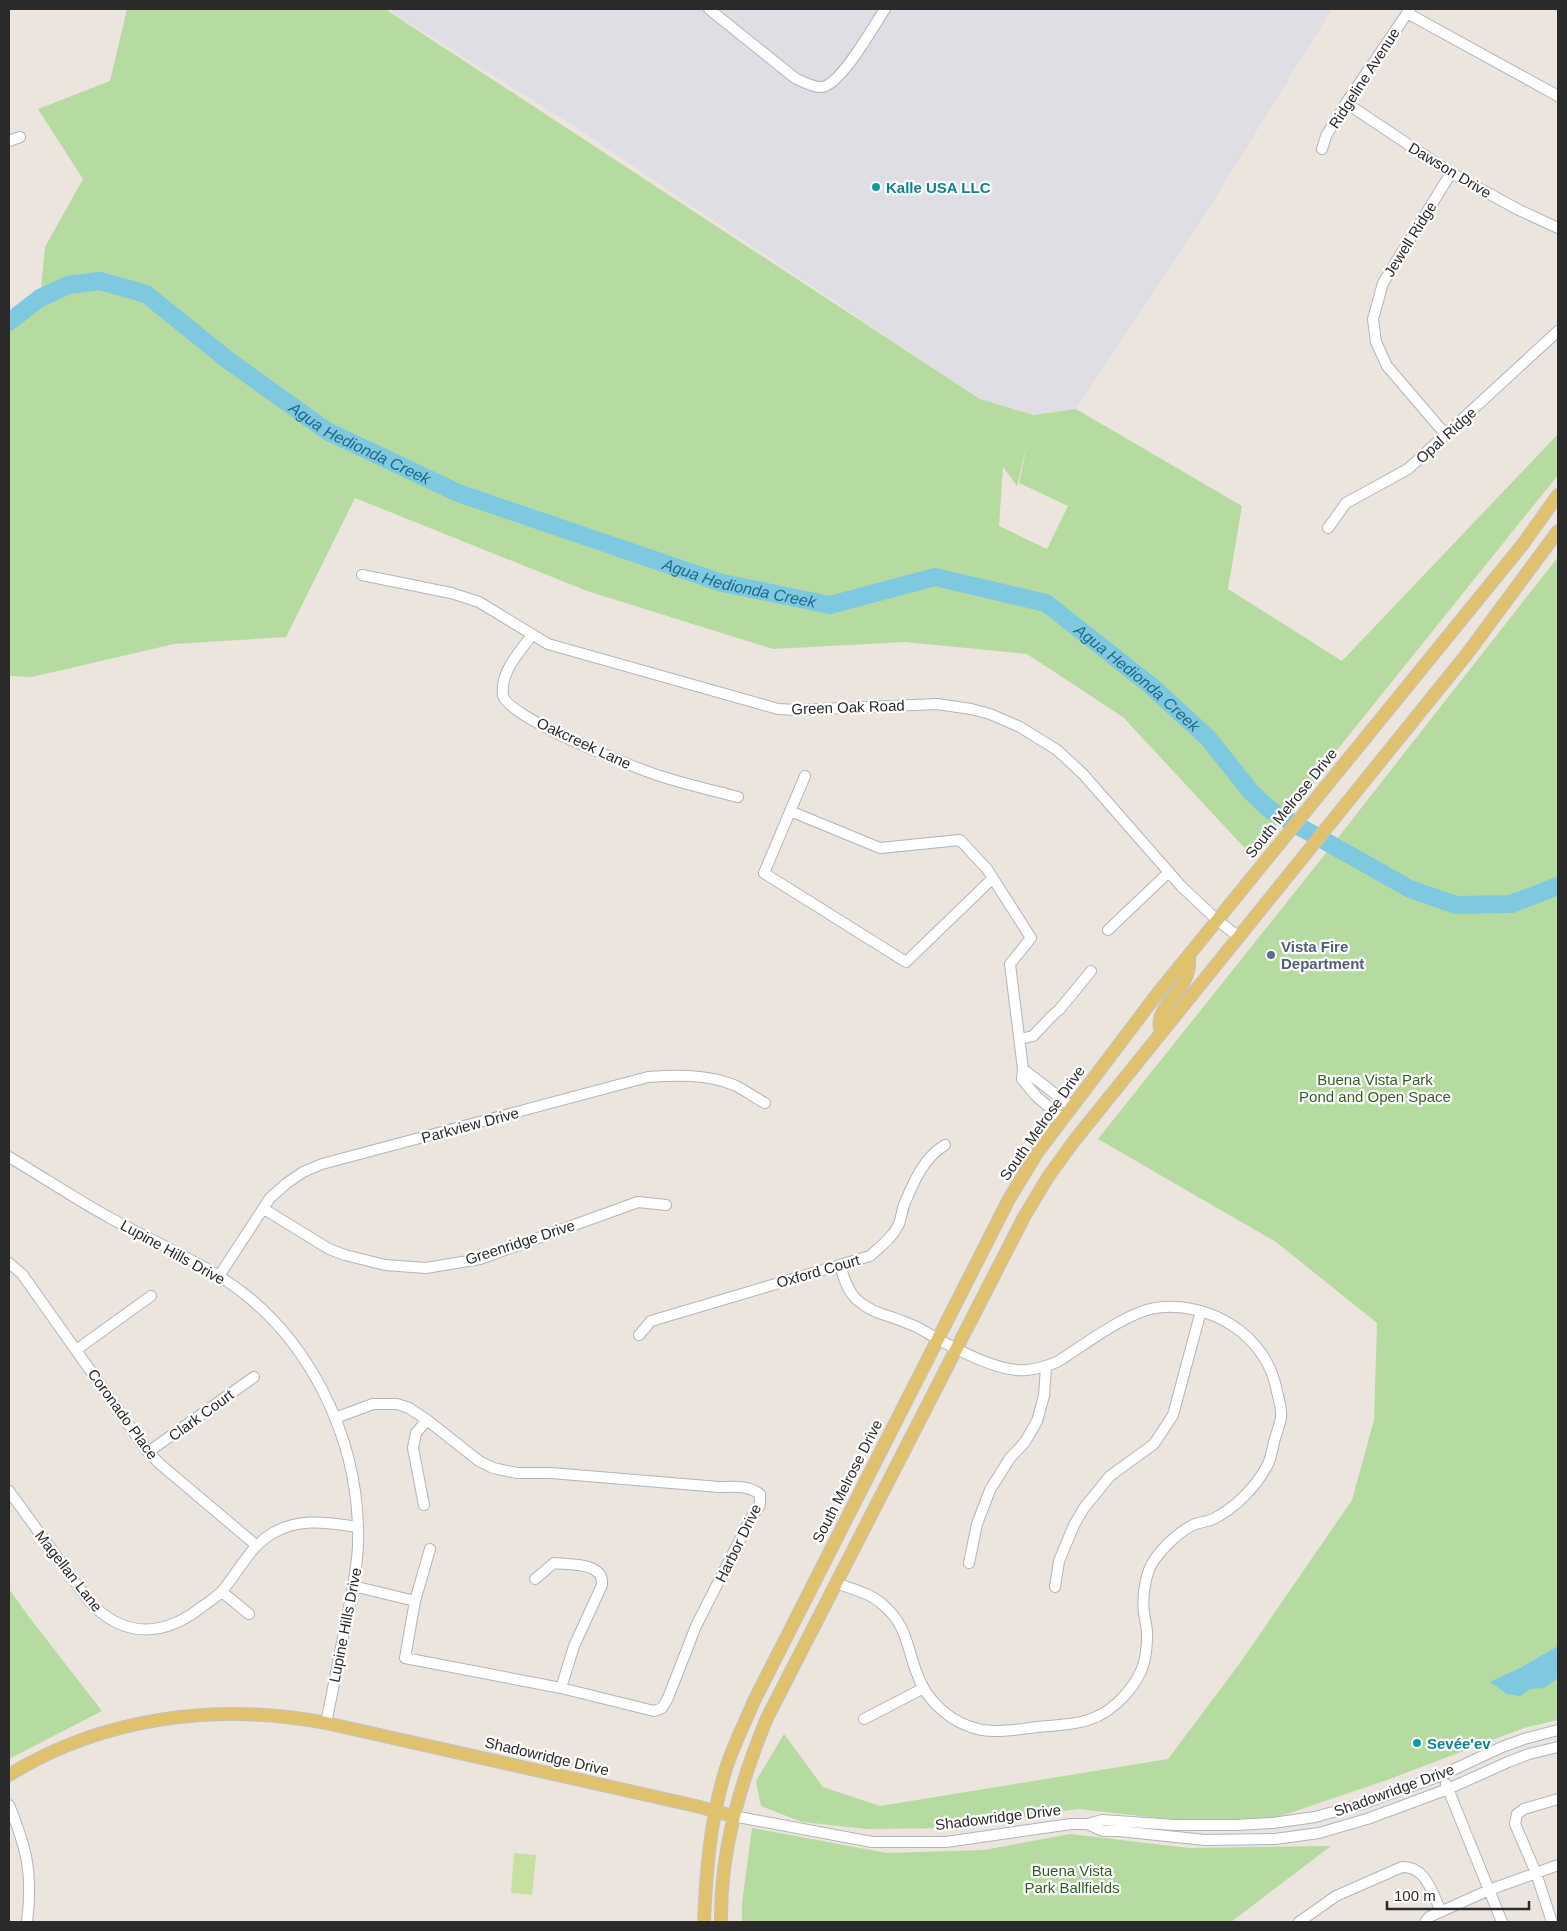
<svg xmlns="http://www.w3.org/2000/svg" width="1567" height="1931" font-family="Arial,sans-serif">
  <rect width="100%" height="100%" fill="#ebe5de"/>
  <!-- industrial -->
  <path fill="#dfdee4" d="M 387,9 L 1332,9 L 1214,200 L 1076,409 L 1033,415 L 980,399 L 569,123 Z"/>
  <!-- green -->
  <path fill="#b6dba1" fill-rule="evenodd" d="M 127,9 L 385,9 L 980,399 L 1033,415 L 1076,409 L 1242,506 L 1228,589 L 1342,661 L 1558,434 L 1558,475 L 1252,856 L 1123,717 L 1027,654 L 905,642 L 773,649 L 587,591 L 355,498 L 286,637 L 174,644 L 32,677 L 9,676 L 9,322 L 40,298 L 45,247 L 83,179 L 38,109 L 110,81 ZM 1028,440 L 1019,483 L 1068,506 L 1047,549 L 999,526 L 1003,467 L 1017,486 Z
    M 1558,557 L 1558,1720 L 1524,1728 L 1387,1780 L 1246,1828 L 1078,1809 L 949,1828 L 867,1829 L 802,1822 L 761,1806 L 756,1781 L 784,1734 L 823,1787 L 880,1806 L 1168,1759 L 1240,1663 L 1352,1500 L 1374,1420 L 1377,1323 L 1276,1242 L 1098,1139 L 1322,858 Z
    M 9,1589 L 29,1617 L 102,1711 L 9,1759 Z
    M 752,1828 L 887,1853 L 984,1850 L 1070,1834 L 1189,1848 L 1331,1846 L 1231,1922 L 742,1922 L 742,1903 Z"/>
  <!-- pitch -->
  <path fill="#c6e19e" d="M 514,1853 L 536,1855 L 532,1895 L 511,1893 Z"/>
  <!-- water -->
  <path fill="#7ec9e0" d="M 1558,1646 L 1558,1678 L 1544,1688 L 1530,1689 L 1520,1696 L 1507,1694 L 1490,1682 L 1520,1668 Z"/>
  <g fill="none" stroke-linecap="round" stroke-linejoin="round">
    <!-- river -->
    <path stroke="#7ec9e0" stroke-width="18" id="s1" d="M 9,322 L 40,298 L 68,285 L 100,281 L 146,294 L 229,361 L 327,431 L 458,493 L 722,583 L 830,605 L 935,577 L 1046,603 L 1150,685 L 1208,738 L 1251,792 L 1270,810 L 1410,889 L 1456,905 L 1511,904 L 1558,886"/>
    <!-- minor casing -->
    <g stroke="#b2b4bc" stroke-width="12">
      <path id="minor" d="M 709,9 L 795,78 C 803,82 812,87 821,87 C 840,87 874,25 885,9
        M 1407,13 L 1558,96
        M 1346,103 L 1451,173 L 1519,210 L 1558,228
        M 9,141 L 20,137
        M 1322,149 L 1326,136 L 1346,103 L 1410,9
        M 1446,435 L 1387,366 L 1376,342 L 1373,319 L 1383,283 L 1451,173
        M 1328,528 L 1346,503 L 1408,469 L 1558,331
        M 362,575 L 451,593 L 479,602 L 548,644 L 778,709 L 798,710 L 937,704 L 971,709 L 990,714 L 1020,727 L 1057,750 L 1083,774 L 1181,886 L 1217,920 L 1239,937
        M 532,635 C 519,653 500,672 503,695 C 506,717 633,767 657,775 C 684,784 711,790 738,797
        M 805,776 L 764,873 L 906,962 L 993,878
        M 790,811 L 880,848 L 960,840 L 987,869 L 1031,938 L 1010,964 L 1023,1069 L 1022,1079 L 1036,1096 L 1063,1119
        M 1108,930 L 1169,872
        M 1020,1039 L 1033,1036 L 1053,1015 L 1059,1010 L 1091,971
        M 1023,1069 L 1072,1107
        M 9,1157 C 43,1177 77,1200 112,1219 C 147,1238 185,1255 219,1276 C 309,1332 361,1440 358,1545 C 357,1571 351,1597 346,1623 C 339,1656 333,1690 326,1723
        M 264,1209 L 329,1249 L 345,1255 L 385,1265 L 426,1268 L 480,1259 L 638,1202 L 666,1205
        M 9,1263 L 22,1274 L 148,1452 L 160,1464 L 257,1546
        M 219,1276 L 270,1198 L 287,1183 L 303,1172 L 322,1164 L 648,1077 C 677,1075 707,1074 734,1085 C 745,1090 755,1098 765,1103
        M 639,1335 L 651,1321 L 870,1256 C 881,1246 893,1237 899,1224 C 901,1218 902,1211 904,1205 C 913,1183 924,1157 945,1145
        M 76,1350 L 151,1296
        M 335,1418 L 373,1404 L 397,1404 L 409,1408 L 427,1420 L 479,1461 L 493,1468 L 517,1473 L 551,1473 L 719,1487 C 734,1487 747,1485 760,1494 L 760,1505 L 751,1518 L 696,1626 L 668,1698 L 662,1708 L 654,1711 L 561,1688 L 405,1658 L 415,1601 L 430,1549
        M 148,1452 L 254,1377
        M 9,1491 L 89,1601 C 124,1639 164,1637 203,1606 C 210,1601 218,1596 223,1590 C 239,1571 251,1545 273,1533 C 301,1517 328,1523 358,1527
        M 424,1505 L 413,1448 L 416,1433 L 427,1420
        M 969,1563 L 977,1524 L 990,1490 L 1010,1458 L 1025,1442 L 1037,1421 L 1044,1396 L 1046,1367
        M 535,1579 L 554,1563 C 571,1565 604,1562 602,1585 L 574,1646 L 561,1688
        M 836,1583 C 852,1589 870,1593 882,1604 C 907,1625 906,1644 916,1671 C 925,1700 951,1724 982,1730 C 1000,1733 1020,1729 1038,1727 C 1057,1725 1080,1725 1098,1716 C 1115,1708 1132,1690 1140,1673 C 1145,1664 1147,1648 1147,1638 C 1148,1630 1145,1621 1144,1613 C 1142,1597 1145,1572 1155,1559 C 1164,1546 1179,1532 1193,1525 C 1199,1522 1207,1522 1213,1519 C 1234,1509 1256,1487 1267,1466 C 1271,1459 1272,1450 1274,1442 C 1276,1434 1280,1425 1281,1417 C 1282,1409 1279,1400 1277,1392 C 1268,1336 1210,1300 1155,1308 C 1125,1313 1083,1346 1057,1362 C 1047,1366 1037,1369 1027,1370 C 1000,1373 958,1350 934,1337 C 926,1332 917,1326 907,1323 C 887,1314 874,1315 856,1299 C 847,1290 843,1276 840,1265
        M 353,1586 L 415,1601
        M 1055,1587 L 1059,1561 L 1074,1525 L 1084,1508 L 1110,1476 L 1154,1444 L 1173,1415 L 1201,1311
        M 222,1592 L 249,1614
        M 864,1719 L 924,1688
        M 1446,1784 L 1502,1922
        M 9,1805 C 27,1849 33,1874 27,1922
        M 733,1816 L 872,1842 L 946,1842 L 1071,1824 L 1087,1824 L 1102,1820 L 1175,1825 L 1236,1825 L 1273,1823 L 1315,1817 L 1362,1804 L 1442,1775 L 1502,1747 L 1524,1739 L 1558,1730
        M 1087,1824 L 1103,1831 L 1119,1831 L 1205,1840 L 1275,1839 L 1319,1833 L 1367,1819 L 1448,1789 L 1508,1762 L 1529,1754 L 1558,1747
        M 1299,1922 L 1336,1896 L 1402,1867 C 1426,1866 1432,1893 1441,1911
        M 1425,1922 L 1429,1917 L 1489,1890 L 1558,1865
        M 1552,1922 L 1536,1873 L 1515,1824 L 1517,1814 L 1524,1809 L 1558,1799"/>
    </g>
    <!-- major casing -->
    <g stroke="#c3c3c3" stroke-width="14">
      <path id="major" d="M 1161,1033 C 1151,1003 1193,993 1189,957
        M 9,1775 C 103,1717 218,1702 326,1723 L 696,1806 L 733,1816
        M 704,1922 C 706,1873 710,1823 724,1775 C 731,1750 744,1725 754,1701 L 1009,1199 L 1037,1153 L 1158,993 L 1523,544 L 1558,495
        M 721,1922 C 720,1851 740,1784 767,1718 L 1024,1217 L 1048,1177 L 1074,1141 L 1467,654 L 1558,531"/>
    </g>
    <!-- minor -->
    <use href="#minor" stroke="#fff" stroke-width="10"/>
    <!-- major -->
    <use href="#major" stroke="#e0c26e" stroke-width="12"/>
  </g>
  <!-- markers -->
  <g fill="#0f9aa8" stroke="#fff" stroke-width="2">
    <circle cx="876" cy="187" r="5"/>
    <circle cx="1417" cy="1743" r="5"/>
  </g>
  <circle fill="#5c6f8a" stroke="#fff" stroke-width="2" cx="1271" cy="955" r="5"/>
  <g text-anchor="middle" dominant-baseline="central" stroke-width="4.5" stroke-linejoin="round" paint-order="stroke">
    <!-- street labels -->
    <g font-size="15" fill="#2a2a2a" stroke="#fff">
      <text transform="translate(1364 78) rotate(-57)">Ridgeline Avenue</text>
      <text transform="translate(1450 170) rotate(31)">Dawson Drive</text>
      <text transform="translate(1410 239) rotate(-58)">Jewell Ridge</text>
      <text transform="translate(1446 435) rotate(-42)">Opal Ridge</text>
      <text transform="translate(848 707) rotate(-2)">Green Oak Road</text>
      <text transform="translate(584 743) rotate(25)">Oakcreek Lane</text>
      <text transform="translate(1291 803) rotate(-51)">South Melrose Drive</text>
      <text transform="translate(1042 1123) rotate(-55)">South Melrose Drive</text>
      <text transform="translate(470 1125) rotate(-15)">Parkview Drive</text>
      <text transform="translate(520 1242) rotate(-18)">Greenridge Drive</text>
      <text transform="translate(173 1252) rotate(29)">Lupine Hills Drive</text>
      <text transform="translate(818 1271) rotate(-16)">Oxford Court</text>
      <text transform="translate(123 1414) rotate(54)">Coronado Place</text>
      <text transform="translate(201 1415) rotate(-36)">Clark Court</text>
      <text transform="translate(847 1481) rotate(-63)">South Melrose Drive</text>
      <text transform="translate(738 1543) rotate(-64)">Harbor Drive</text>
      <text transform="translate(69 1571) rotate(52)">Magellan Lane</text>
      <text transform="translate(345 1625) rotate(-79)">Lupine Hills Drive</text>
      <text transform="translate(547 1756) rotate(13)">Shadowridge Drive</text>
      <text transform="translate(1394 1790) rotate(-20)">Shadowridge Drive</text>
      <text transform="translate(998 1817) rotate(-7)">Shadowridge Drive</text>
    </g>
    <!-- culture labels -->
    <g font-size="15" font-weight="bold" fill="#0d838f" stroke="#fff" text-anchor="start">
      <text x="886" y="187">Kalle USA LLC</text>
      <text x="1427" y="1743">Sevée'ev</text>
    </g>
    <!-- service labels -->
    <g font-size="15" font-weight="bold" fill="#4e5e75" stroke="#fff" text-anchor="start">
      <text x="1281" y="946">Vista Fire<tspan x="1281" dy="17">Department</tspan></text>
    </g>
    <!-- park labels -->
    <g font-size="15" fill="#315f23" stroke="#fff">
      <text x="1375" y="1079">Buena Vista Park<tspan x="1375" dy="17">Pond and Open Space</tspan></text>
      <text x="1072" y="1870">Buena Vista<tspan x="1072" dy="17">Park Ballfields</tspan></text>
    </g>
    <!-- water labels -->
    <g font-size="16" font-style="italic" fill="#1d698b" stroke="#fff">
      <text stroke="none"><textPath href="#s1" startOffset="412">Agua Hedionda Creek</textPath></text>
      <text stroke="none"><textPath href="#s1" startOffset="818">Agua Hedionda Creek</textPath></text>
      <text stroke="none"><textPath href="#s1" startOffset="1252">Agua Hedionda Creek</textPath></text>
    </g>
  </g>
  <!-- border -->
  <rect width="1567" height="1931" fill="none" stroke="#2a2a2a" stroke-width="20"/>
  <!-- scale -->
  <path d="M1387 1901v8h142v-8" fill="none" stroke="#2a2a2a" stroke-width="2.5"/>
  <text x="1394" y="1901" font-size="15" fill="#2a2a2a" stroke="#ffffff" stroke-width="4" paint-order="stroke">100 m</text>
</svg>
